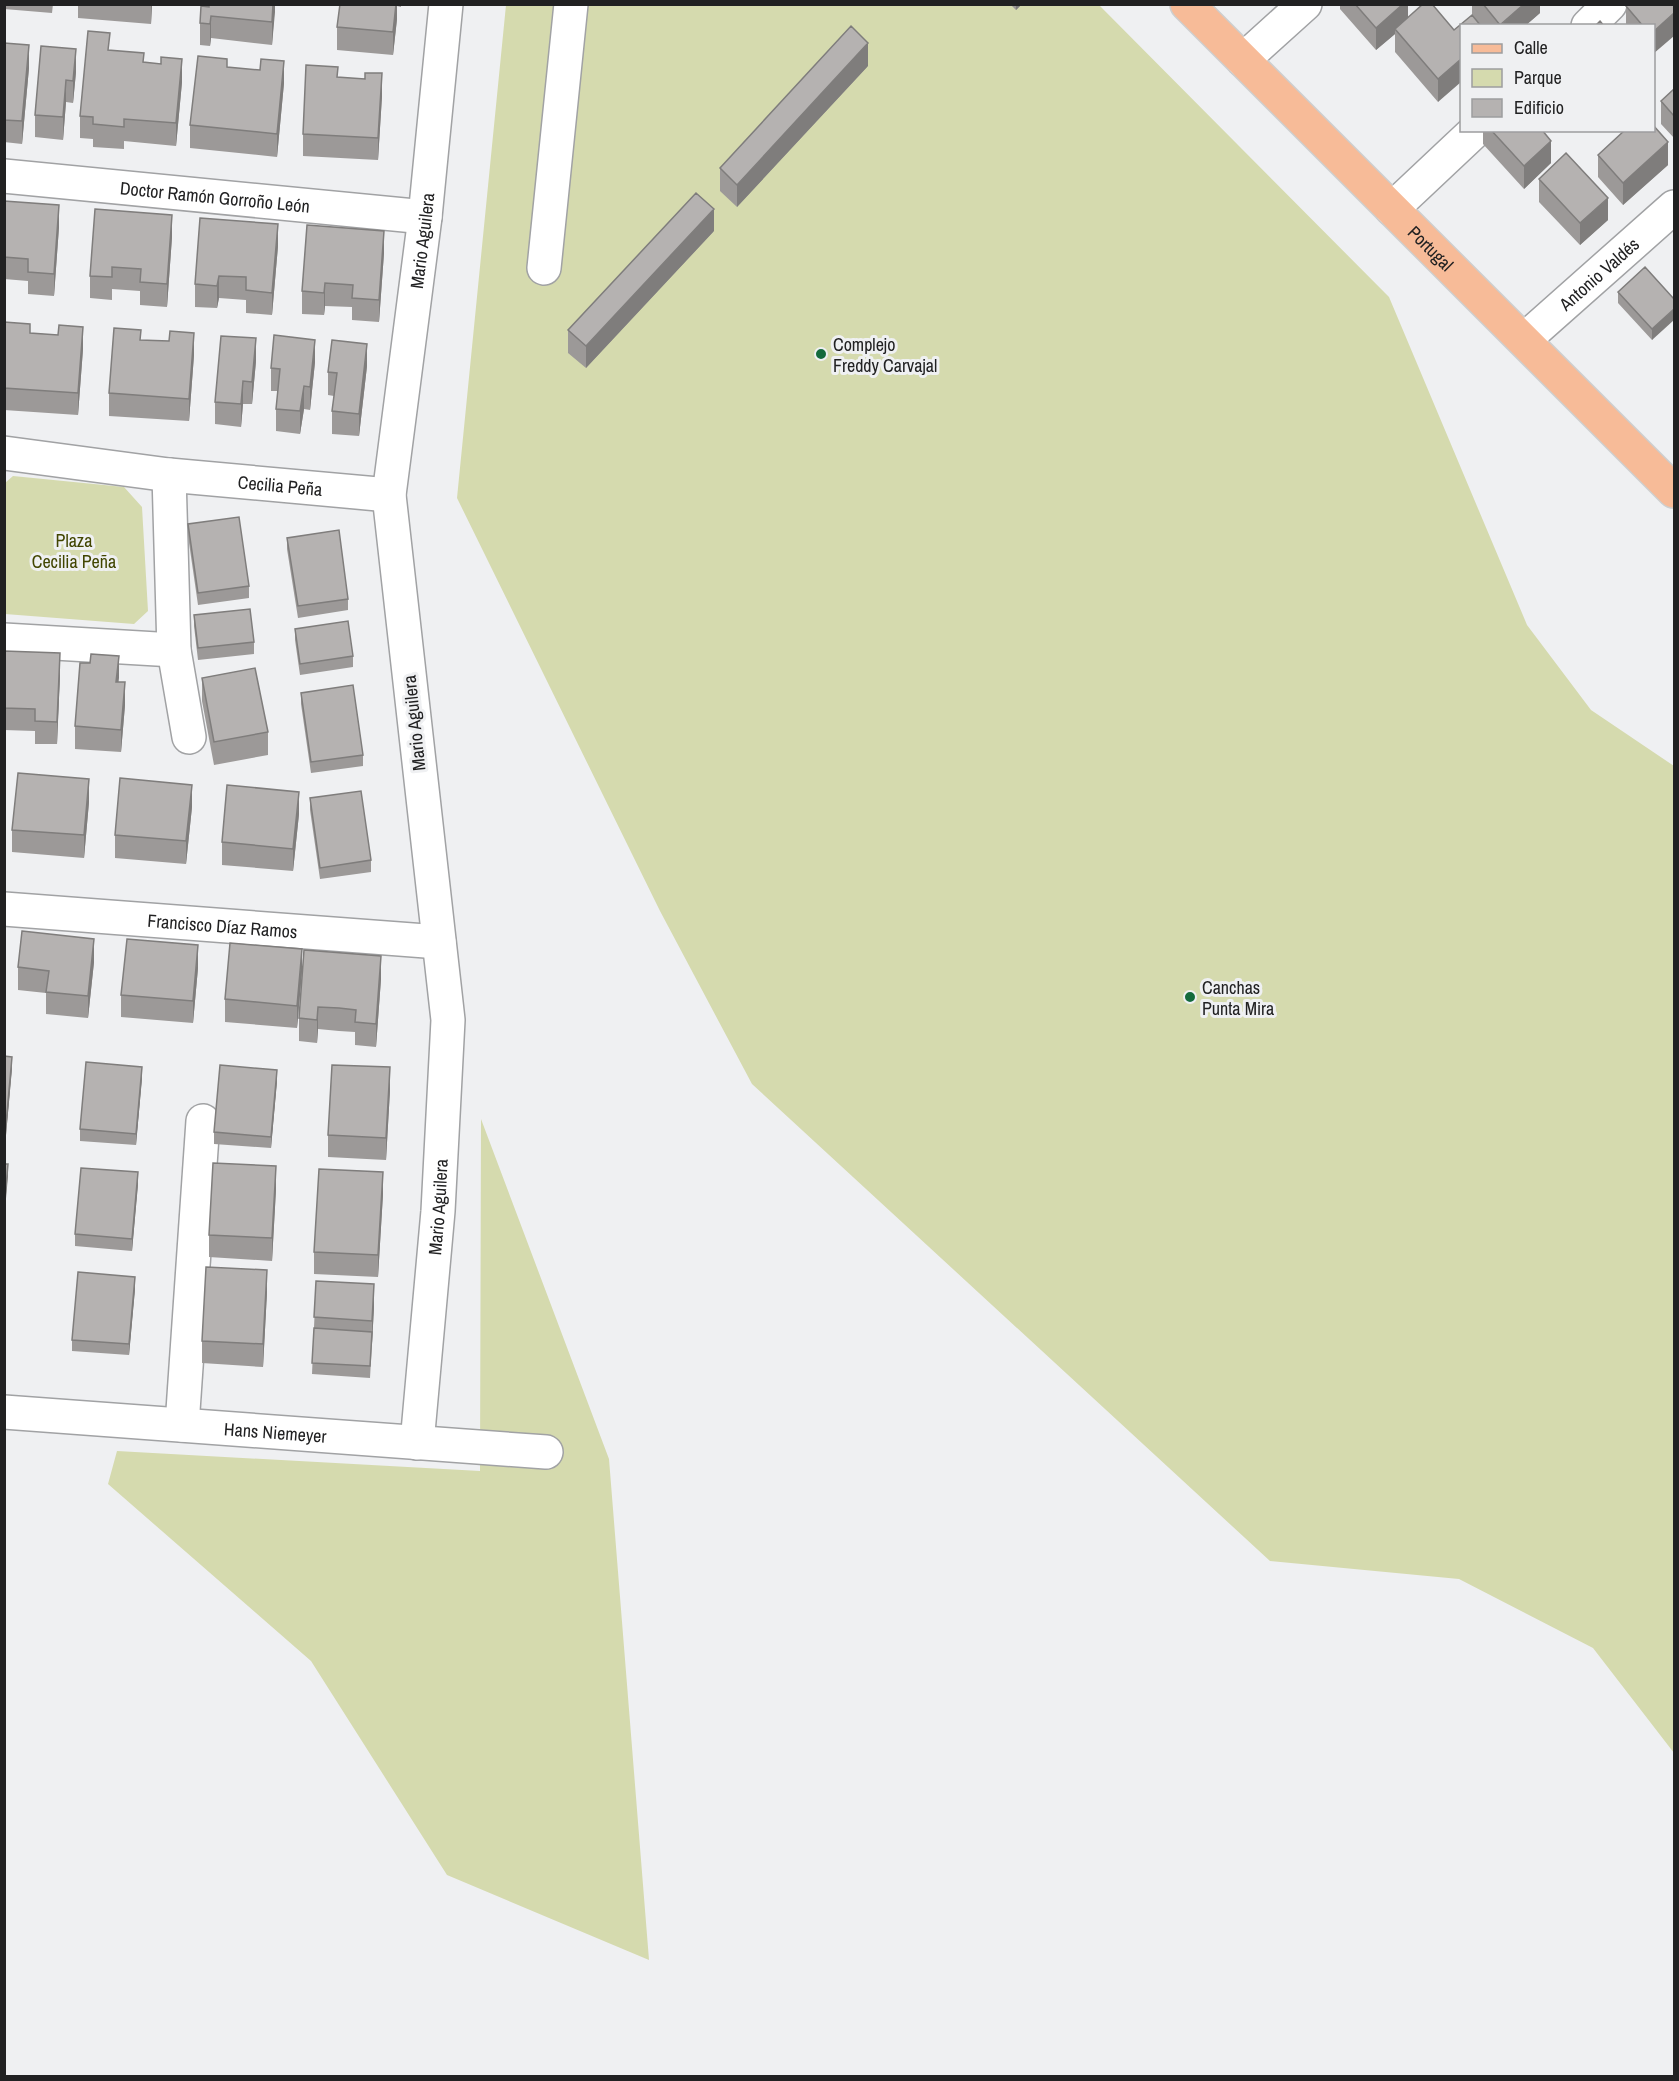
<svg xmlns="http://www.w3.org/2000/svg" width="1679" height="2081" font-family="'Archivo Narrow',sans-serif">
  <rect width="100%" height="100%" fill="#eff0f2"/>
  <!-- green -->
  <path fill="#d5daae" d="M 506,5 L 1099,5 L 1389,297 L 1527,625 L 1591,710 L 1674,766 L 1674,1753 L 1593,1648 L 1459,1579 L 1270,1561 L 752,1084 L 660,911 L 457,498 Z
    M 13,476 L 124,487 L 142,507 L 148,611 L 134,624 L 5,614 L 5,483 Z
    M 481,1119 L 609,1459 L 649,1960 L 447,1875 L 311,1661 L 108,1484 L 117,1451 L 480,1471 Z"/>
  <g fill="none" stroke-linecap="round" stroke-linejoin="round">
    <!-- minor casing -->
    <g stroke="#a1a2a4" stroke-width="36">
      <g id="minor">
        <path d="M 1588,26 L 1610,4"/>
        <path d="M 1243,60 L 1305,4"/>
        <path id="s1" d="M 4,176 L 425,217"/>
        <path d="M 1392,209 L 1476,130"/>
        <path d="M 544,268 L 571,4"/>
        <path id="s2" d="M 1524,340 L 1674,207"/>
        <path id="s3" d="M 4,453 L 169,475 L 389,495"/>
        <path d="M 169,475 L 174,650 L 189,737"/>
        <path d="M 4,640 L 174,650"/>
        <path id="s4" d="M 4,909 L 439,942"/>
        <path id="s5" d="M 4,1412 L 546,1452"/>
        <path d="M 182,1425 L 203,1121"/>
        <path id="s6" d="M 417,1443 L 438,1211 L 448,1020 L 389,495 L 425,217 L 446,4"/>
      </g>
    </g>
    <!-- major casing -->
    <g stroke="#cecece" stroke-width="36">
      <g id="major">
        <path id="s7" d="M 1187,4 L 1674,491"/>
      </g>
    </g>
    <!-- minor -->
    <use href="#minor" stroke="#fff" stroke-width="33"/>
    <!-- major -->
    <use href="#major" stroke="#f7bb98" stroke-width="33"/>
  </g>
  <!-- wall -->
  <path fill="#9c9998" d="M 4,4 L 53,4 L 52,13 L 4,9 Z
    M 78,4 L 152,4 L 151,24 L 78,18 Z
    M 204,4 L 275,4 L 272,45 L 211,38 L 210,46 L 200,45 L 200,23 Z
    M 340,4 L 401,4 L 401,7 L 397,6 L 397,19 L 393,55 L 337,50 L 337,27 Z
    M 1010,4 L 1022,4 L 1016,10 Z
    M 1340,4 L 1408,4 L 1408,18 L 1454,30 L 1438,102 L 1395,52 L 1395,34 L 1376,50 L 1340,9 Z
    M 1472,4 L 1540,4 L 1540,13 L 1525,26 L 1481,26 L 1472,15 Z
    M 1674,4 L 1653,26 L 1626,26 L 1626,6 Z
    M 4,43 L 29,68 L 22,144 L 4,142 Z
    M 41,46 L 76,72 L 73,103 L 66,102 L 63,140 L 35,137 L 35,115 Z
    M 110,50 L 144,62 L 182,82 L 176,146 L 124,141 L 124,149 L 93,147 L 93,139 L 80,138 L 80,116 Z
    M 868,66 L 737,207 L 720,191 L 720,168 Z
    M 227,67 L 284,83 L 277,157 L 190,148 L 190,125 Z
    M 338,77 L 365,79 L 382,96 L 378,160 L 303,156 L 303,134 Z
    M 1674,89 L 1674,138 L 1661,124 L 1661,101 Z
    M 1483,130 L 1542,130 L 1551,163 L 1524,189 L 1483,144 Z
    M 1598,155 L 1668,165 L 1623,205 L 1598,177 Z
    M 1539,179 L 1608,220 L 1580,245 L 1539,202 Z
    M 4,201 L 59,227 L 54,296 L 28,294 L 28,281 L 4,279 Z
    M 714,231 L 586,368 L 568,353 L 568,330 Z
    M 172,237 L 167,307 L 140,305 L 140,291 L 112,289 L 112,300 L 90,298 L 90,276 Z
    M 278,246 L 272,315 L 246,313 L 246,300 L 219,298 L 217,308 L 195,307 L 195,284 Z
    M 384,253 L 379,322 L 352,320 L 352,307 L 325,306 L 324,315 L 302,314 L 302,291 Z
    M 1618,292 L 1674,299 L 1652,340 L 1618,303 Z
    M 4,322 L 30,333 L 58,335 L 83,349 L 78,415 L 4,410 Z
    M 141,340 L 194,355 L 189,421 L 109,416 L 109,393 Z
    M 256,361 L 252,404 L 243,404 L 241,427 L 215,424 L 215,402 Z
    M 315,362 L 310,410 L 304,409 L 300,434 L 276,431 L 276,409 L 278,391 L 271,391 L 271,368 Z
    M 367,366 L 359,436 L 332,434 L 332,411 L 334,396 L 328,395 L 328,372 Z
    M 188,524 L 249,586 L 249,598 L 198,605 L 188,536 Z
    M 287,538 L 348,599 L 348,610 L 298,618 L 287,549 Z
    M 194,615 L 254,642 L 254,654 L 198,660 L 194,626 Z
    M 295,629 L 353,656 L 353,667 L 300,675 L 295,640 Z
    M 4,651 L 60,675 L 57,744 L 35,744 L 35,731 L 4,730 Z
    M 202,678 L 268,732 L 268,755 L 214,765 L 202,701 Z
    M 118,682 L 125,705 L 121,752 L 75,749 L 75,726 Z
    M 301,693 L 363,755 L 363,766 L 311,773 L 301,704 Z
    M 310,798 L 371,860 L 371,872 L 320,879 L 310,810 Z
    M 89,802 L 84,858 L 12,852 L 12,830 Z
    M 192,807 L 186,864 L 115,858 L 115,835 Z
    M 299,814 L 293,871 L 222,865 L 222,842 Z
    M 304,950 L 381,979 L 376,1047 L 355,1045 L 355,1032 L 339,1031 L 318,1029 L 317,1043 L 299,1041 L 299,1018 Z
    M 94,962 L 88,1018 L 46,1014 L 46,993 L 18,990 L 18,967 Z
    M 198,968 L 193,1023 L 121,1017 L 121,995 Z
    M 302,972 L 297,1028 L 225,1022 L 225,999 Z
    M 4,1056 L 12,1068 L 6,1135 L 4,1135 Z
    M 142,1078 L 136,1145 L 80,1141 L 80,1129 Z
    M 277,1081 L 271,1148 L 214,1144 L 214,1132 Z
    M 390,1090 L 386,1160 L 328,1157 L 328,1135 Z
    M 138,1184 L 132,1251 L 75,1246 L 75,1234 Z
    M 276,1189 L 272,1261 L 209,1257 L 209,1235 Z
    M 383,1194 L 378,1277 L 314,1274 L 314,1252 Z
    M 316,1281 L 374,1307 L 370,1378 L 312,1374 Z
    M 135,1289 L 129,1355 L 72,1351 L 72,1340 Z
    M 267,1292 L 263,1367 L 202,1363 L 202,1341 Z"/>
  <!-- shaded-wall -->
  <path fill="#7f7d7c" d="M 151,4 L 152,4 L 151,24 Z
    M 273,4 L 275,4 L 275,12 L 272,45 L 272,22 Z
    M 396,4 L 397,4 L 397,19 L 393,55 L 393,32 Z
    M 1016,4 L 1022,4 L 1016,10 Z
    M 1403,4 L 1408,4 L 1408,22 L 1395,29 L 1395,34 L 1376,50 L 1376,28 Z
    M 1524,4 L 1540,4 L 1540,13 L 1525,26 L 1500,26 Z
    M 1674,13 L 1674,36 L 1653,54 L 1653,32 Z
    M 211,16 L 211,38 L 210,46 L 210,24 Z
    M 868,43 L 868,66 L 737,207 L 737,185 Z
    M 29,45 L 29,68 L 22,144 L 22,121 Z
    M 76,49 L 76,72 L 73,103 L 73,81 Z
    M 182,59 L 182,82 L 176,146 L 176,123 Z
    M 1461,59 L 1461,82 L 1438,102 L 1438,79 Z
    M 284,61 L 284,83 L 277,157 L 277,134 Z
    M 382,73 L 382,96 L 378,160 L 378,138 Z
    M 66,80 L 66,102 L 63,140 L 63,117 Z
    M 1551,141 L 1551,163 L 1524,189 L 1524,166 Z
    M 1668,142 L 1668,165 L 1623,205 L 1623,183 Z
    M 1608,198 L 1608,220 L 1580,245 L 1580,223 Z
    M 59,205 L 59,227 L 54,296 L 54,274 Z
    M 714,209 L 714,231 L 586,368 L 586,346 Z
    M 172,215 L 172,237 L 167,307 L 167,284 Z
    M 278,224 L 278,246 L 272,315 L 272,293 Z
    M 384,231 L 384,253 L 379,322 L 379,300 Z
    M 219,276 L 219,298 L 217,308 L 217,286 Z
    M 325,283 L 325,306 L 324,315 L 324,293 Z
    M 1674,309 L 1674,320 L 1652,340 L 1652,329 Z
    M 83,327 L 83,349 L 78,415 L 78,393 Z
    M 194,333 L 194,355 L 189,421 L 189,399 Z
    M 256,338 L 256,361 L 252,404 L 252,382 Z
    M 315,340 L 315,362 L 310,410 L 310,387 Z
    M 367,344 L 367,366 L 359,436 L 359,414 Z
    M 243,381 L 243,404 L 241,427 L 241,404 Z
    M 304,386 L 304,409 L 300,434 L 300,411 Z
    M 60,653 L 60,675 L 57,744 L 57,722 Z
    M 119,656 L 119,678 L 116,704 L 116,682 Z
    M 125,682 L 125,705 L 121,752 L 121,730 Z
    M 89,779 L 89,802 L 84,858 L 84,835 Z
    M 192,785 L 192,807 L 186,864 L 186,841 Z
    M 299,792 L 299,814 L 293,871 L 293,849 Z
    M 94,939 L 94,962 L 88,1018 L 88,996 Z
    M 198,945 L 198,968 L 193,1023 L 193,1001 Z
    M 302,949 L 302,972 L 297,1028 L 297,1006 Z
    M 381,956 L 381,979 L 376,1047 L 376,1024 Z
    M 318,1007 L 318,1029 L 317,1043 L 317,1020 Z
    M 12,1057 L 12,1068 L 6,1135 L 6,1124 Z
    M 142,1067 L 142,1078 L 136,1145 L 136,1134 Z
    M 390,1067 L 390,1090 L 386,1160 L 386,1138 Z
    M 277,1070 L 277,1081 L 271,1148 L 271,1137 Z
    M 8,1164 L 8,1176 L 4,1221 L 4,1209 Z
    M 276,1166 L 276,1189 L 272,1261 L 272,1238 Z
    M 138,1172 L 138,1184 L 132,1251 L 132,1239 Z
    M 383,1172 L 383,1194 L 378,1277 L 378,1255 Z
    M 267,1270 L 267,1292 L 263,1367 L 263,1344 Z
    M 135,1277 L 135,1289 L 129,1355 L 129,1344 Z
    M 374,1284 L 374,1307 L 372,1344 L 372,1321 Z"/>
  <!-- building -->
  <path fill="#b5b2b1" stroke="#7f7d7c" stroke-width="1.5" d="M 209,4 L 273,4 L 272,22 L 211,16 L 210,24 L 200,23 L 201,6 L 209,7 Z
    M 340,4 L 396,4 L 393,32 L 337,27 Z
    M 1355,4 L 1403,4 L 1376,28 Z
    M 1423,4 L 1432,4 L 1454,30 L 1472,15 L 1481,26 L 1461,26 L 1461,59 L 1438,79 L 1395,29 Z
    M 1483,4 L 1524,4 L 1500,25 Z
    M 1628,4 L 1674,4 L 1674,13 L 1653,32 L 1653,26 L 1643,26 L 1626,6 Z
    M 1600,21 L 1604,26 L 1595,26 Z
    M 851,26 L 868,43 L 737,185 L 720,168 Z
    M 88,31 L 110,33 L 108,50 L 144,53 L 143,62 L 161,64 L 161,57 L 182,59 L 176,123 L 124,119 L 124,127 L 93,124 L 93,117 L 80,116 Z
    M 4,43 L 29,45 L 22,121 L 4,120 Z
    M 41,46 L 76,49 L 73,81 L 66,80 L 63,117 L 35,115 Z
    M 198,56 L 227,59 L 227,67 L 260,70 L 261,59 L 284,61 L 277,134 L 190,125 Z
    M 306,65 L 338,67 L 337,77 L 365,79 L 365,73 L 382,73 L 378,138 L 303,134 Z
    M 1674,89 L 1674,116 L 1661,101 Z
    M 1653,125 L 1668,142 L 1623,183 L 1598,155 L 1625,130 L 1653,130 Z
    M 1491,130 L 1542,130 L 1551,141 L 1524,166 Z
    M 1566,153 L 1608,198 L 1580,223 L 1539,179 Z
    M 696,193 L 714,209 L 586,346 L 568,330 Z
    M 4,201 L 59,205 L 54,274 L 28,272 L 28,259 L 4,257 Z
    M 95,209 L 172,215 L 167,284 L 140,282 L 141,269 L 112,267 L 112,277 L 90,276 Z
    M 200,218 L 278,224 L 272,293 L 246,290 L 246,277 L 219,276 L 217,286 L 195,284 Z
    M 307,225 L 384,231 L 379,300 L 352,298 L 353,285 L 325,283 L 324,293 L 302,291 Z
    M 1645,267 L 1674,299 L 1674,309 L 1652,329 L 1618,292 Z
    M 4,322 L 30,324 L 30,333 L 58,335 L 59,325 L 83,327 L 78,393 L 4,388 Z
    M 114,328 L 141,330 L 140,340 L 169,341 L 170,331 L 194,333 L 189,399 L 109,393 Z
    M 274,335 L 315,340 L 310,387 L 304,386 L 300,411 L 276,409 L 280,369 L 271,368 Z
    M 221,336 L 256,338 L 252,382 L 243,381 L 241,404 L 215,402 Z
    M 332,340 L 367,344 L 359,414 L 332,411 L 337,373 L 328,372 Z
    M 239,517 L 249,586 L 198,593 L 188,524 Z
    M 339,530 L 348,599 L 298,606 L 287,538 Z
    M 250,609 L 254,642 L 198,648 L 194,615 Z
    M 348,621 L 353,656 L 300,664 L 295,629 Z
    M 4,651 L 60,653 L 57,722 L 35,721 L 35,709 L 4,708 Z
    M 91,654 L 119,656 L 116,682 L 125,682 L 121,730 L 75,726 L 80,663 L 90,663 Z
    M 255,668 L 268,732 L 214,742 L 202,678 Z
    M 353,685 L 363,755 L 311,762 L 301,693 Z
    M 18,773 L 89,779 L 84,835 L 12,830 Z
    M 120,778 L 192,785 L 186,841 L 115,835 Z
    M 227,785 L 299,792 L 293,849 L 222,842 Z
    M 361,791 L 371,860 L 320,868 L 310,798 Z
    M 22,931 L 94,939 L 88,996 L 46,992 L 49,971 L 18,967 Z
    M 127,939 L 198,945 L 193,1001 L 121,995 Z
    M 230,943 L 302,949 L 297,1006 L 225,999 Z
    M 304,950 L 381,956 L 376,1024 L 355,1022 L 356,1010 L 339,1008 L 318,1007 L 317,1020 L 299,1018 Z
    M 4,1056 L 12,1057 L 6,1124 L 4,1124 Z
    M 86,1062 L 142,1067 L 136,1134 L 80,1129 Z
    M 220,1065 L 277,1070 L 271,1137 L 214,1132 Z
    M 332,1065 L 390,1067 L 386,1138 L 328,1135 Z
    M 213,1163 L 276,1166 L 272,1238 L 209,1235 Z
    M 4,1164 L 8,1164 L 4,1209 Z
    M 81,1168 L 138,1172 L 132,1239 L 75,1234 Z
    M 319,1169 L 383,1172 L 378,1255 L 314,1252 Z
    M 206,1267 L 267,1270 L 263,1344 L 202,1341 Z
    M 78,1272 L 135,1277 L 129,1344 L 72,1340 Z
    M 316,1281 L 374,1284 L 372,1321 L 314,1317 Z
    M 314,1328 L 372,1332 L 370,1366 L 312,1363 Z"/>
  <!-- markers -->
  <g fill="#146a3c" stroke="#eff0f2" stroke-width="2">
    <circle cx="821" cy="354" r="6"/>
    <circle cx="1190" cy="997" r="6"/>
  </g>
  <g text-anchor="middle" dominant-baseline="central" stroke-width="6" stroke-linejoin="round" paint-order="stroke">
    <!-- street labels -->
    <g font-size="18" fill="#212122" stroke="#eff0f2">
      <text stroke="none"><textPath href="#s1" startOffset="212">Doctor Ramón Gorroño León</textPath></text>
      <text stroke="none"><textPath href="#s6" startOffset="1209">Mario Aguilera</textPath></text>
      <text stroke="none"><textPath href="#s7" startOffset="345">Portugal</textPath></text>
      <text stroke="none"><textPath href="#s2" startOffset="100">Antonio Valdés</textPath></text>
      <text stroke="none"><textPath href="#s3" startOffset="278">Cecilia Peña</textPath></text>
      <text transform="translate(414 723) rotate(-96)">Mario Aguilera</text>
      <text stroke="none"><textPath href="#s4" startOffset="219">Francisco Díaz Ramos</textPath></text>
      <text stroke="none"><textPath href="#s6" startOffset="237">Mario Aguilera</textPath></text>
      <text stroke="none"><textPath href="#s5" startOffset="272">Hans Niemeyer</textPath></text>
    </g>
    <!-- poi labels -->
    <g font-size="18" fill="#212122" stroke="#eff0f2" text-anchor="start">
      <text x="833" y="344">Complejo<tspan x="833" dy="21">Freddy Carvajal</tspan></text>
      <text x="1202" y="987">Canchas<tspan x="1202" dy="21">Punta Mira</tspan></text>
    </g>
    <!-- park labels -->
    <g font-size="18" fill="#414500" stroke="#eff0f2">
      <text x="74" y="540">Plaza<tspan x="74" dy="21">Cecilia Peña</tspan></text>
    </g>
  </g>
  <!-- border -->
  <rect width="1679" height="2081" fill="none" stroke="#212122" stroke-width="12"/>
  <!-- legend -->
  <rect x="1460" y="24" width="195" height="108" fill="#eff0f2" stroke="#9d9d9f" stroke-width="1.5"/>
  <rect x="1472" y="44" width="30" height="9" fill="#f7bb98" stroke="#9d9d9f" stroke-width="1.5"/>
  <text x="1514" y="54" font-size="18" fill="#212122">Calle</text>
  <rect x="1472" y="69" width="30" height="18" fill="#d5daae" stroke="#9d9d9f" stroke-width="1.5"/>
  <text x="1514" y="84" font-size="18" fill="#212122">Parque</text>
  <rect x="1472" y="99" width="30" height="18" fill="#b5b2b1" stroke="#9d9d9f" stroke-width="1.5"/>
  <text x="1514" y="114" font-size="18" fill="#212122">Edificio</text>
</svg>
